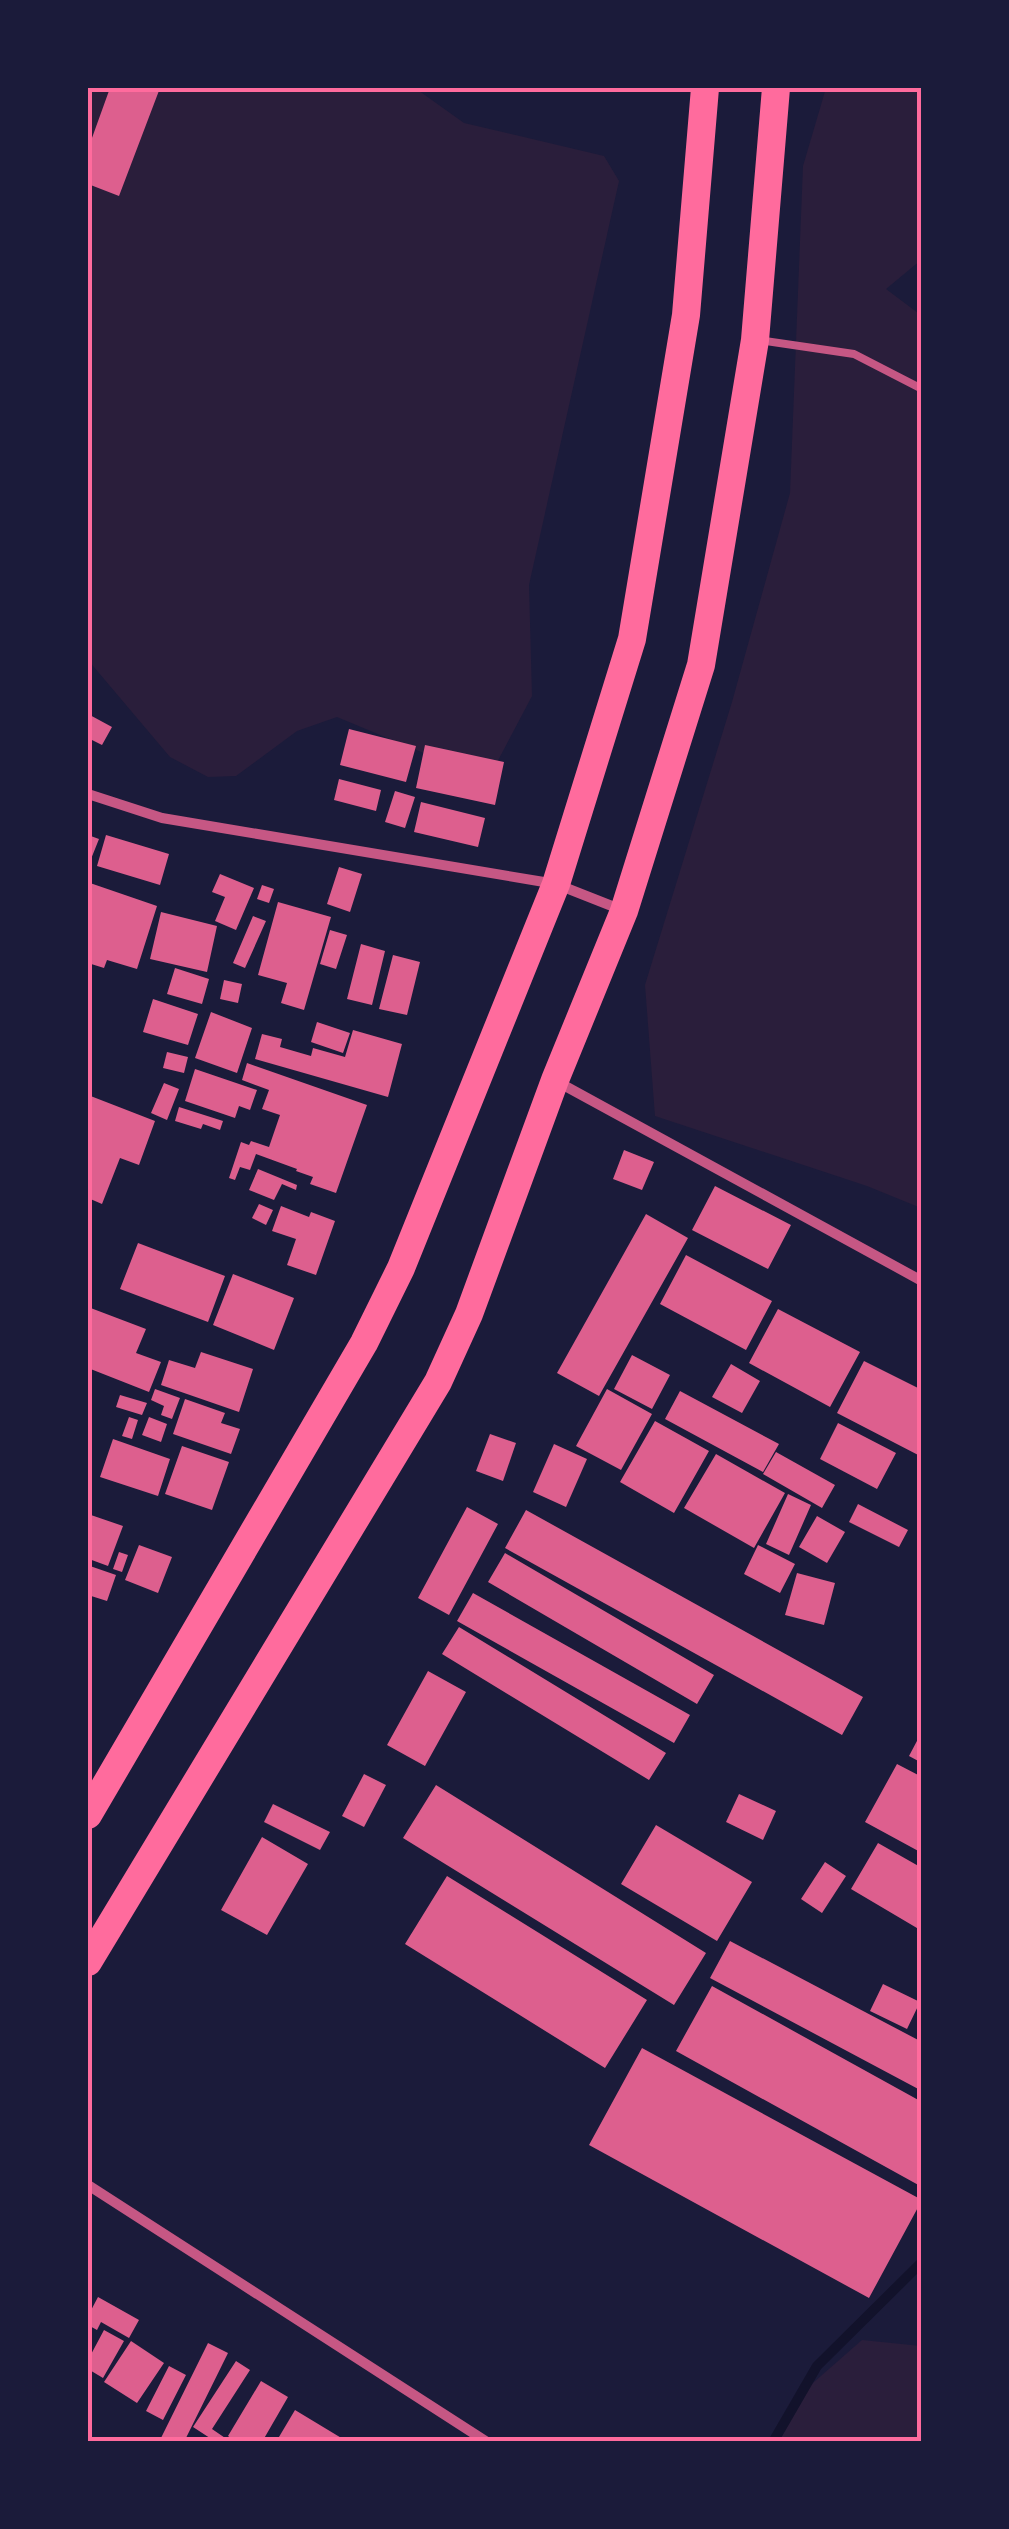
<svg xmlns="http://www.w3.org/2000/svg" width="1009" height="2529" font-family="'Public Sans',sans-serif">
  <rect width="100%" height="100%" fill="#1b1b3a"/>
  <!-- green -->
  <path fill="#2a1e3b" d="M 88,88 L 415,88 L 464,123 L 604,156 L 619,181 L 529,585 L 532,696 L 494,768 L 450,764 L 337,717 L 297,731 L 236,776 L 208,777 L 170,757 L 88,660 Z
    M 826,88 L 921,88 L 921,260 L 886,289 L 922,316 L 921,1208 L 867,1186 L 655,1116 L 645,985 L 732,702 L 790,493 L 803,166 Z
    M 862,2340 L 921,2346 L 921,2441 L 772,2441 L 789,2404 Z"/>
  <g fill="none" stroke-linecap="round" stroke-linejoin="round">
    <!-- stream -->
    <path stroke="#12122b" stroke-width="10" d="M 773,2442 L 817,2366 L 922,2262"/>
  </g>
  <!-- building -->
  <path fill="#dd5f8e" d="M 110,88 L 160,88 L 119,196 L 88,184 L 88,149 Z
    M 88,714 L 112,727 L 102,745 L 88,738 Z
    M 349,729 L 416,746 L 406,782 L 340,765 Z
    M 425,745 L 504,762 L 495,805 L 416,788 Z
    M 339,779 L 381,790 L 376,811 L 334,800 Z
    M 395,791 L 415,797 L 405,828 L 385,822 Z
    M 421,802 L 485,818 L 478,847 L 414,832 Z
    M 88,835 L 99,839 L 91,859 L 88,858 Z
    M 106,835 L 169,854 L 160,885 L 97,866 Z
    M 339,867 L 362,874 L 350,912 L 327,904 Z
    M 220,874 L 254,888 L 236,930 L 215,921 L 225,897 L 212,892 Z
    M 90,883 L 157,906 L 137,969 L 107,960 L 104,968 L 88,963 Z
    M 262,885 L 274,889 L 269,903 L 257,899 Z
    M 278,902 L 331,917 L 304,1010 L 281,1003 L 287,983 L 258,975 Z
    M 161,912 L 217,926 L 207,972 L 150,959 Z
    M 253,916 L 266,921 L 245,968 L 233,963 Z
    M 330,930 L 347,935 L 336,969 L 320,964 Z
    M 361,944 L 385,951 L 372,1005 L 347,999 Z
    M 393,955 L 420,962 L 407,1015 L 379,1009 Z
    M 175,968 L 209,979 L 202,1004 L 167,994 Z
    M 224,980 L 242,984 L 238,1003 L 220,999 Z
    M 153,999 L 198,1014 L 188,1045 L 143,1032 Z
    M 211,1012 L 252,1028 L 237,1073 L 195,1058 Z
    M 317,1022 L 350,1033 L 343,1053 L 311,1042 Z
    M 353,1030 L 402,1044 L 388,1097 L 255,1059 L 262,1034 L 282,1039 L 280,1047 L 311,1056 L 313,1048 L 345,1057 Z
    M 167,1052 L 188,1057 L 184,1073 L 163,1068 Z
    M 247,1063 L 367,1105 L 336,1193 L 310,1184 L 313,1177 L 296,1171 L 297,1169 L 256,1154 L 250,1170 L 240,1167 L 235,1180 L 229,1178 L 241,1142 L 249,1145 L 251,1141 L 269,1147 L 280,1115 L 262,1109 L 269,1090 L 242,1080 Z
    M 195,1069 L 257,1090 L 250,1110 L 239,1106 L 235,1118 L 185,1101 Z
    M 164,1083 L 179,1089 L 167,1120 L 151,1113 Z
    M 88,1095 L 155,1121 L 139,1165 L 120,1158 L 102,1204 L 88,1198 Z
    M 179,1107 L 223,1121 L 220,1130 L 203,1124 L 201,1129 L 175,1121 Z
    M 624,1150 L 654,1162 L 642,1190 L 613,1179 Z
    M 258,1169 L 297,1185 L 296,1190 L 282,1184 L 274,1200 L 249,1190 Z
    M 715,1186 L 791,1225 L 768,1269 L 692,1230 Z
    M 259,1204 L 273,1210 L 266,1225 L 252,1218 Z
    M 281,1206 L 309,1217 L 311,1212 L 335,1221 L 316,1275 L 287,1265 L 296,1239 L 272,1231 Z
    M 646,1214 L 688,1238 L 599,1396 L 557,1373 Z
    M 138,1243 L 225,1276 L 208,1322 L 120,1289 Z
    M 686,1255 L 772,1301 L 746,1350 L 660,1304 Z
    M 233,1274 L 294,1298 L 274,1350 L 213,1325 Z
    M 88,1307 L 146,1329 L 136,1353 L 161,1362 L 149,1392 L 88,1368 Z
    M 778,1309 L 860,1352 L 830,1407 L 749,1363 Z
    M 201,1352 L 253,1369 L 239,1412 L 161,1385 L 169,1360 L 195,1368 Z
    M 632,1355 L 670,1375 L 652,1409 L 614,1389 Z
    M 864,1361 L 922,1390 L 922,1457 L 837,1413 Z
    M 731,1364 L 760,1381 L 742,1413 L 712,1397 Z
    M 155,1389 L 180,1398 L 172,1419 L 161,1415 L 164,1406 L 151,1400 Z
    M 607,1389 L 652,1414 L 621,1470 L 576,1446 Z
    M 680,1391 L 779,1444 L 763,1472 L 665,1419 Z
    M 120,1395 L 147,1403 L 142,1415 L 116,1407 Z
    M 185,1399 L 225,1413 L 221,1423 L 240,1429 L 231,1454 L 173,1434 Z
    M 129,1417 L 138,1420 L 132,1439 L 122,1436 Z
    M 149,1417 L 167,1424 L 161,1442 L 142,1435 Z
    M 655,1421 L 709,1451 L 674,1513 L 620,1482 Z
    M 838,1423 L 896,1453 L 877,1489 L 820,1459 Z
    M 490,1434 L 516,1443 L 503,1481 L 476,1471 Z
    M 113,1439 L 170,1459 L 158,1496 L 100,1477 Z
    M 554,1444 L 587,1459 L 566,1507 L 533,1492 Z
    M 182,1446 L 229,1462 L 212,1510 L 165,1494 Z
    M 776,1452 L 835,1485 L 822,1508 L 763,1474 Z
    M 716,1454 L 785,1493 L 754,1548 L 684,1508 Z
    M 788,1494 L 811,1505 L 789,1555 L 766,1544 Z
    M 858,1504 L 908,1530 L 899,1547 L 849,1522 Z
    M 467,1507 L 498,1524 L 449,1615 L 418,1598 Z
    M 526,1510 L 863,1697 L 842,1735 L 505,1548 Z
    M 88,1514 L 123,1526 L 108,1566 L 89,1559 Z
    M 817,1516 L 845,1532 L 827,1563 L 799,1547 Z
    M 139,1545 L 172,1557 L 158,1593 L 125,1580 Z
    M 758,1545 L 795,1564 L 780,1593 L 744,1574 Z
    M 119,1552 L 128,1555 L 122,1572 L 113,1569 Z
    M 505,1553 L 714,1675 L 697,1704 L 488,1582 Z
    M 90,1566 L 116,1575 L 107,1601 L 88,1595 Z
    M 797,1573 L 835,1583 L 824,1625 L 785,1615 Z
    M 473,1593 L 690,1715 L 674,1743 L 457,1621 Z
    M 459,1627 L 666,1753 L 649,1780 L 442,1654 Z
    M 428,1671 L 466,1692 L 425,1766 L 387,1745 Z
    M 918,1739 L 922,1741 L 922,1763 L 909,1756 Z
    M 897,1764 L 922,1777 L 922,1853 L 865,1822 Z
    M 364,1774 L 386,1785 L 364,1827 L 342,1816 Z
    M 436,1785 L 706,1953 L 674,2005 L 403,1838 Z
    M 739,1794 L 776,1811 L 763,1840 L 726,1822 Z
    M 273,1804 L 330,1832 L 320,1850 L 264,1822 Z
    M 656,1825 L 752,1882 L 717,1941 L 621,1884 Z
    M 262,1837 L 308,1864 L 267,1935 L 221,1910 Z
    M 878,1843 L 922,1868 L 922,1931 L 851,1889 Z
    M 825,1862 L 846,1876 L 822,1913 L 801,1899 Z
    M 447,1876 L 647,2000 L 605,2068 L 405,1944 Z
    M 730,1941 L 922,2042 L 922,2091 L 710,1978 Z
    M 883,1984 L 920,2002 L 907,2029 L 870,2011 Z
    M 712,1986 L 922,2102 L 922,2187 L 676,2051 Z
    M 642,2048 L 922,2200 L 869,2298 L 589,2145 Z
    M 98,2297 L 139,2320 L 129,2338 L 101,2322 L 97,2330 L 88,2325 L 88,2316 Z
    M 104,2330 L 124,2341 L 103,2378 L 88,2369 L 88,2360 Z
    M 131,2341 L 164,2363 L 137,2403 L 104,2382 Z
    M 208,2343 L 228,2353 L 184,2442 L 164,2442 L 160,2440 Z
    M 236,2361 L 250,2370 L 212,2429 L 231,2442 L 216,2442 L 193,2427 Z
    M 169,2366 L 186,2375 L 163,2420 L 146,2411 Z
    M 261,2381 L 288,2397 L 262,2442 L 236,2442 L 228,2436 Z
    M 295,2410 L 343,2439 L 342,2442 L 276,2442 Z"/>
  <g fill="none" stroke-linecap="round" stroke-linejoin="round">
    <!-- service -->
    <path stroke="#c65784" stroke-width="8" d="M 759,340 L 854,354 L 922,389"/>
    <!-- minor -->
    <path stroke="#c65784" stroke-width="10" d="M 88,794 L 162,818 L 556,884 L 622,910
      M 556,1081 L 922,1281
      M 88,2185 L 487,2442"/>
    <!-- trunk -->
    <path stroke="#ff6b9d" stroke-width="28" d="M 88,1815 L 364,1343 L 401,1268 L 556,884 L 632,639 L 686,315 L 705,88
      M 88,1962 L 438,1382 L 469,1314 L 555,1080 L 624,911 L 701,665 L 755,340 L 776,88"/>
  </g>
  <!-- border -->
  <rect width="1009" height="2529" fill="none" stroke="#1b1b3a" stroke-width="180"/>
  <rect x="90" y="90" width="829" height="2349" fill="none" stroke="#ff6b9d" stroke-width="4"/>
</svg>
